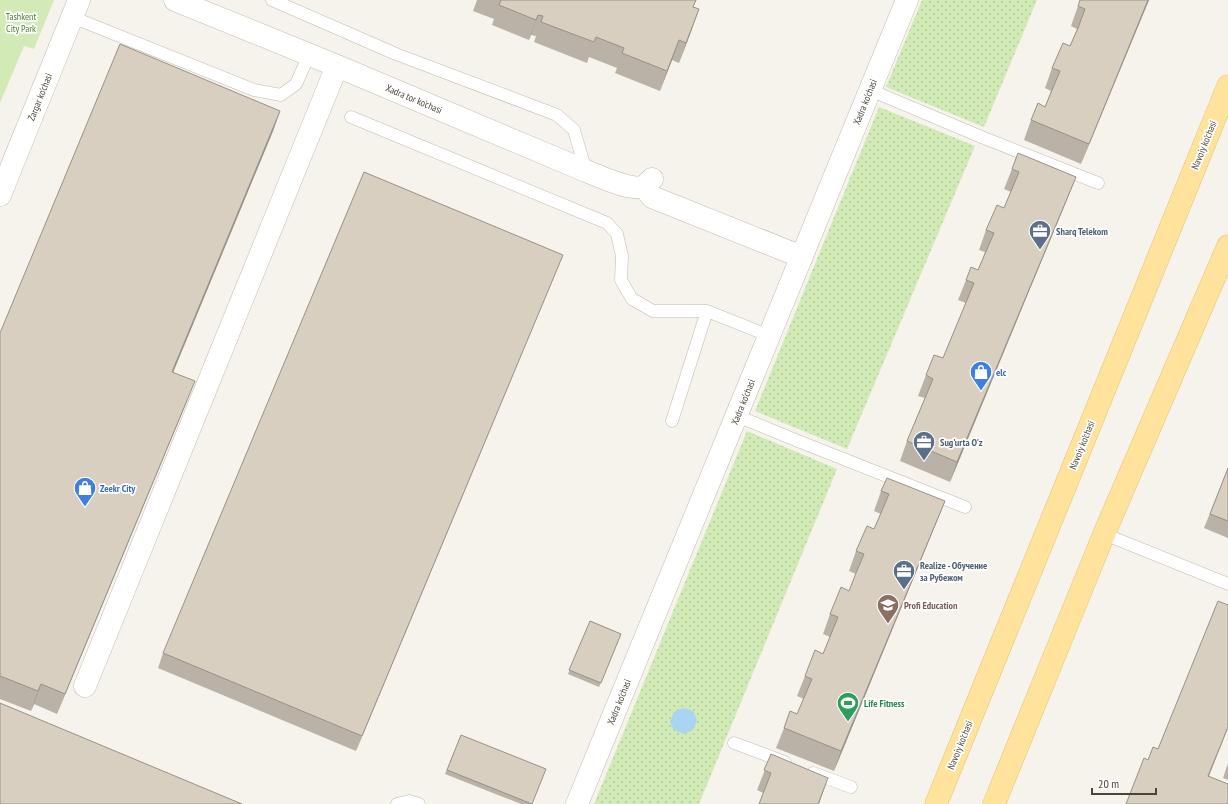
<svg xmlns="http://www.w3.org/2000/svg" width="1228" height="804" font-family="'PT Sans Narrow',sans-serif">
  <defs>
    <pattern id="grass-dots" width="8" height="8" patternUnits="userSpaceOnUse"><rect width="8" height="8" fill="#d2eab5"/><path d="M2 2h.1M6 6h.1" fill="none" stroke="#b6ca9c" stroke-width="1.8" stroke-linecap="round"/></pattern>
  </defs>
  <rect width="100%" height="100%" fill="#f6f3ec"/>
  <!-- grass -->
  <path fill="url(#grass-dots)" d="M 922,0 L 1037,0 L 984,127 L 886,87 Z
    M 879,107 L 975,146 L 847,449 L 755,411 Z
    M 747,431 L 837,469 L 699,804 L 594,804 Z"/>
  <!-- park -->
  <path fill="#d2eab5" d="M 0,0 L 54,0 L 34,49 L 24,46 L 0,103 Z"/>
  <!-- water -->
  <path fill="#a9d4f2" d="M 683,708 L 693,711 L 697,720 L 693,730 L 684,734 L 674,730 L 670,722 L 674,712 Z"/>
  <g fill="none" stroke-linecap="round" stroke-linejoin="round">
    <!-- service casing -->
    <g stroke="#c2bbae" stroke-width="13">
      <path id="service" d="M 272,0 L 396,54 L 557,115 L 574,130 L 586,171
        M 72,17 L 254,90 L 281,95 L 296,84 L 309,55
        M 870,90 L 984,138 L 1098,183
        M 351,117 L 607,223 L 617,234 L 622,256 L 621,280 L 632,299 L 653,311 L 707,311
        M 737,416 L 798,441 L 965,507
        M 672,421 L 707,311 L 770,336
        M 1104,534 L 1228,584
        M 734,743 L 785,762
        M 813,773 L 851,787
        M 397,804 L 409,801 L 419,804"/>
    </g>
    <!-- minor casing -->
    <g stroke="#c2bbae" stroke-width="23">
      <path id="minor" d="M 175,0 L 337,66 L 586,171 C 599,176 632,192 645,186 C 647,184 650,181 652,179
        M 644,186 L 652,197 L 802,257
        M 0,195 L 79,0
        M 85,686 L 337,66
        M 577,804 L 907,0"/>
    </g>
    <!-- primary casing -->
    <g stroke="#e6c16a" stroke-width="23">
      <path id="primary" d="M 936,804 L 1228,86
        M 994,804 L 1104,534 L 1228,246"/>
    </g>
    <!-- service -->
    <use href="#service" stroke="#fff" stroke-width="12"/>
    <!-- minor -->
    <use href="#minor" stroke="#fff" stroke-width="22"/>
    <!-- primary -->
    <use href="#primary" stroke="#ffe39c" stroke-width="22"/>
  </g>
  <!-- wall -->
  <path fill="#bab2a6" d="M 477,0 L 696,0 L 693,7 L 692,29 L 679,63 L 672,60 L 660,91 L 615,73 L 617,68 L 589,57 L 587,63 L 534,42 L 536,36 L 531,35 L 529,40 L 492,25 L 494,19 L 473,11 Z
    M 1080,0 L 1149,0 L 1081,164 L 1024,140 L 1031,120 L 1045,107 L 1051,91 L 1045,88 L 1052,68 L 1070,46 L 1077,29 L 1071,26 Z
    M 280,111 L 273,131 L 173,372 L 187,401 L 57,714 L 34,704 L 31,711 L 0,699 L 0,333 Z
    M 1012,169 L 1076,177 L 1068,197 L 950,482 L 900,461 L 907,441 L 925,398 L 918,396 L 926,375 L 943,358 L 966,303 L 958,300 L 966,280 L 978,270 L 985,252 L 979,250 L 986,230 L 1004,208 L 1011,192 L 1004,189 Z
    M 563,255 L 557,269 L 356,751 L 158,668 L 163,653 Z
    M 1228,468 L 1228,538 L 1204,528 Z
    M 881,491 L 945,501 L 937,521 L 834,771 L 776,748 L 784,728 L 797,714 L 804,699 L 797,696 L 805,676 L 823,654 L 830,637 L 823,634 L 830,614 L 849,591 L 856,574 L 849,571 L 856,551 L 874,529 L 881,514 L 874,511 Z
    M 590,621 L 621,634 L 599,687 L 568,674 Z
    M 461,735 L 532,804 L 521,804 L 445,774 Z
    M 771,754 L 821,798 L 763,793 L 757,790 Z
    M 1228,763 L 1228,780 L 1223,778 Z"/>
  <!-- shaded-wall -->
  <path fill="#979187" d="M 1148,0 L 1149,0 L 1081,164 L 1089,144 Z
    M 699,9 L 692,29 L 679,63 L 686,43 Z
    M 538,15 L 531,35 L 529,40 L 536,20 Z
    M 679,40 L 672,60 L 660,91 L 667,71 Z
    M 280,111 L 273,131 L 165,392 L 172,372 Z
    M 1076,177 L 1068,197 L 950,482 L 957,462 Z
    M 563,255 L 557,269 L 356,751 L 362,736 Z
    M 195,381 L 187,401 L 57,714 L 65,694 Z
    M 945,501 L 937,521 L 834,771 L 841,751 Z
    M 41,684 L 34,704 L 31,711 L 38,691 Z
    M 1228,727 L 1228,728 L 1203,791 L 1208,776 Z
    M 828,778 L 821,798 L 819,804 L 818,804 Z"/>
  <!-- building -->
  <path fill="#d8cfc1" stroke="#979187" d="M 501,0 L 696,0 L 693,7 L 699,9 L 686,43 L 679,40 L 667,71 L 622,53 L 624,48 L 596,37 L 594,42 L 541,22 L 543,16 L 538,15 L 536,20 L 499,5 Z
    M 1080,0 L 1148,0 L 1089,144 L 1031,120 L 1038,103 L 1045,107 L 1060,71 L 1052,68 L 1063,43 L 1070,46 L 1078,28 L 1085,9 L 1078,6 Z
    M 120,44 L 280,111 L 172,372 L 195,381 L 65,694 L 41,684 L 38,691 L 0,676 L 0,333 Z
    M 1018,153 L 1076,177 L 957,462 L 907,441 L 933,379 L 926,375 L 934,355 L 943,358 L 974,283 L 966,280 L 971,267 L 978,270 L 994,233 L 986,230 L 997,205 L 1004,208 L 1019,172 L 1012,169 Z
    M 364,172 L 563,255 L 362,736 L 163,653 Z
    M 1228,468 L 1228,521 L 1210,514 Z
    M 887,478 L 945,501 L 841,751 L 784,728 L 790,711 L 797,714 L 812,679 L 805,676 L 815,650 L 823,654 L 838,617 L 830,614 L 841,587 L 849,591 L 856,573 L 864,554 L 856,551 L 867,526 L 874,529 L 881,513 L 889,494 L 881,491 Z
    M 1218,601 L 1228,605 L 1228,727 L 1208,776 L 1228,784 L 1228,804 L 1126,804 L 1144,758 L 1148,760 L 1153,747 L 1158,749 Z
    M 590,621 L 621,634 L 601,683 L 569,670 Z
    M 0,703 L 242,804 L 0,804 Z
    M 461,735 L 546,769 L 532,804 L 447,770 Z
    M 771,754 L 828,778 L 818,804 L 759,804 L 771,773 L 764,770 Z"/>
  <!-- icons -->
  <defs>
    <g id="office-pin" transform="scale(1.15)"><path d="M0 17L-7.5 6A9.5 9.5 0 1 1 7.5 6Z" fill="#5c6f8a" stroke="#fff"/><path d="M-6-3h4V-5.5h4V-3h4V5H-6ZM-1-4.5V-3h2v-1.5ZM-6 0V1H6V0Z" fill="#fff"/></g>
    <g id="shop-pin" transform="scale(1.15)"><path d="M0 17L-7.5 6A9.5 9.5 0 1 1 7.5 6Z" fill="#3f7fe0" stroke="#fff"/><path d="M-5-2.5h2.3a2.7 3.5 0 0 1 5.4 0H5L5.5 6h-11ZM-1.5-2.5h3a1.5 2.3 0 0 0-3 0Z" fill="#fff"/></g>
    <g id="school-pin" transform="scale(1.15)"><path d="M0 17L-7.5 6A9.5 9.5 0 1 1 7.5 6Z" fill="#8d6e63" stroke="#fff"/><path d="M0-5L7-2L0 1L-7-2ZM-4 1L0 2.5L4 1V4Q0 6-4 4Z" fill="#fff"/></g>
    <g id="stadium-pin" transform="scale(1.15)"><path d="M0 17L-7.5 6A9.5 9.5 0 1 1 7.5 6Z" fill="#2e9e5b" stroke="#fff"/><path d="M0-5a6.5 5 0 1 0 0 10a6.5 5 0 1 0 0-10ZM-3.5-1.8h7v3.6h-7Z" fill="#fff"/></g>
  </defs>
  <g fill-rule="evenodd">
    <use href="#office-pin" x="1040" y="231"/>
    <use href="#shop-pin" x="981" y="372"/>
    <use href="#office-pin" x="924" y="442"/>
    <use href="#shop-pin" x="85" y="488"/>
    <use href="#office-pin" x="904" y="571"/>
    <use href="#school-pin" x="888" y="605"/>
    <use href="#stadium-pin" x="848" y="703"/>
  </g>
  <g text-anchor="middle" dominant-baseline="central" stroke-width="3.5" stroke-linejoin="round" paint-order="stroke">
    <!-- park labels -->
    <g font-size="10" fill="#4a7f2a" stroke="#fff">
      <text x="21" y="16">Tashkent<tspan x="21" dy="12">City Park</tspan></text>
    </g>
    <!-- street labels -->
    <g font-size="10" fill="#4b4439" stroke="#fff">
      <text transform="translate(40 97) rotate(-68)">Zargar ko'chasi</text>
      <text transform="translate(414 99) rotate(23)">Xadra tor ko'chasi</text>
      <text transform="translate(865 102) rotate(-68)">Xadra ko'chasi</text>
      <text transform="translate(1204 145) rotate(-68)">Navoiy ko'chasi</text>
      <text transform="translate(743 402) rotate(-68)">Xadra ko'chasi</text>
      <text transform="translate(1082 445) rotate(-68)">Navoiy ko'chasi</text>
      <text transform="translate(619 702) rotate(-68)">Xadra ko'chasi</text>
      <text transform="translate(960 745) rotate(-68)">Navoiy ko'chasi</text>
    </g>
    <!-- service labels -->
    <g font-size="10" font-weight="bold" fill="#4e5e75" stroke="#fff" text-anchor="start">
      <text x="1056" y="231">Sharq Telekom</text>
      <text x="940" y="442">Sug'urta O'z</text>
      <text x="920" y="565">Realize - Обучение<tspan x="920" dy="12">за Рубежом</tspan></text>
    </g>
    <!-- shop labels -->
    <g font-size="10" font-weight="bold" fill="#366cbe" stroke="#fff" text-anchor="start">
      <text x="996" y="372">elc</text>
      <text x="100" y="488">Zeekr City</text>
    </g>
    <!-- education labels -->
    <g font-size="10" font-weight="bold" fill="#785e54" stroke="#fff" text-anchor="start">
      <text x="904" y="605">Profi Education</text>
    </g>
    <!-- leisure labels -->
    <g font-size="10" font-weight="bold" fill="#27864d" stroke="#fff" text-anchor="start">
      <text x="864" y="703">Life Fitness</text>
    </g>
  </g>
  <!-- scale -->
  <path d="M1092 788v6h64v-6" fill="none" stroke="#4b4439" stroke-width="2"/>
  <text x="1098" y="788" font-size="12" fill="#4b4439" stroke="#ffffff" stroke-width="3" paint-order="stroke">20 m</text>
</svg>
